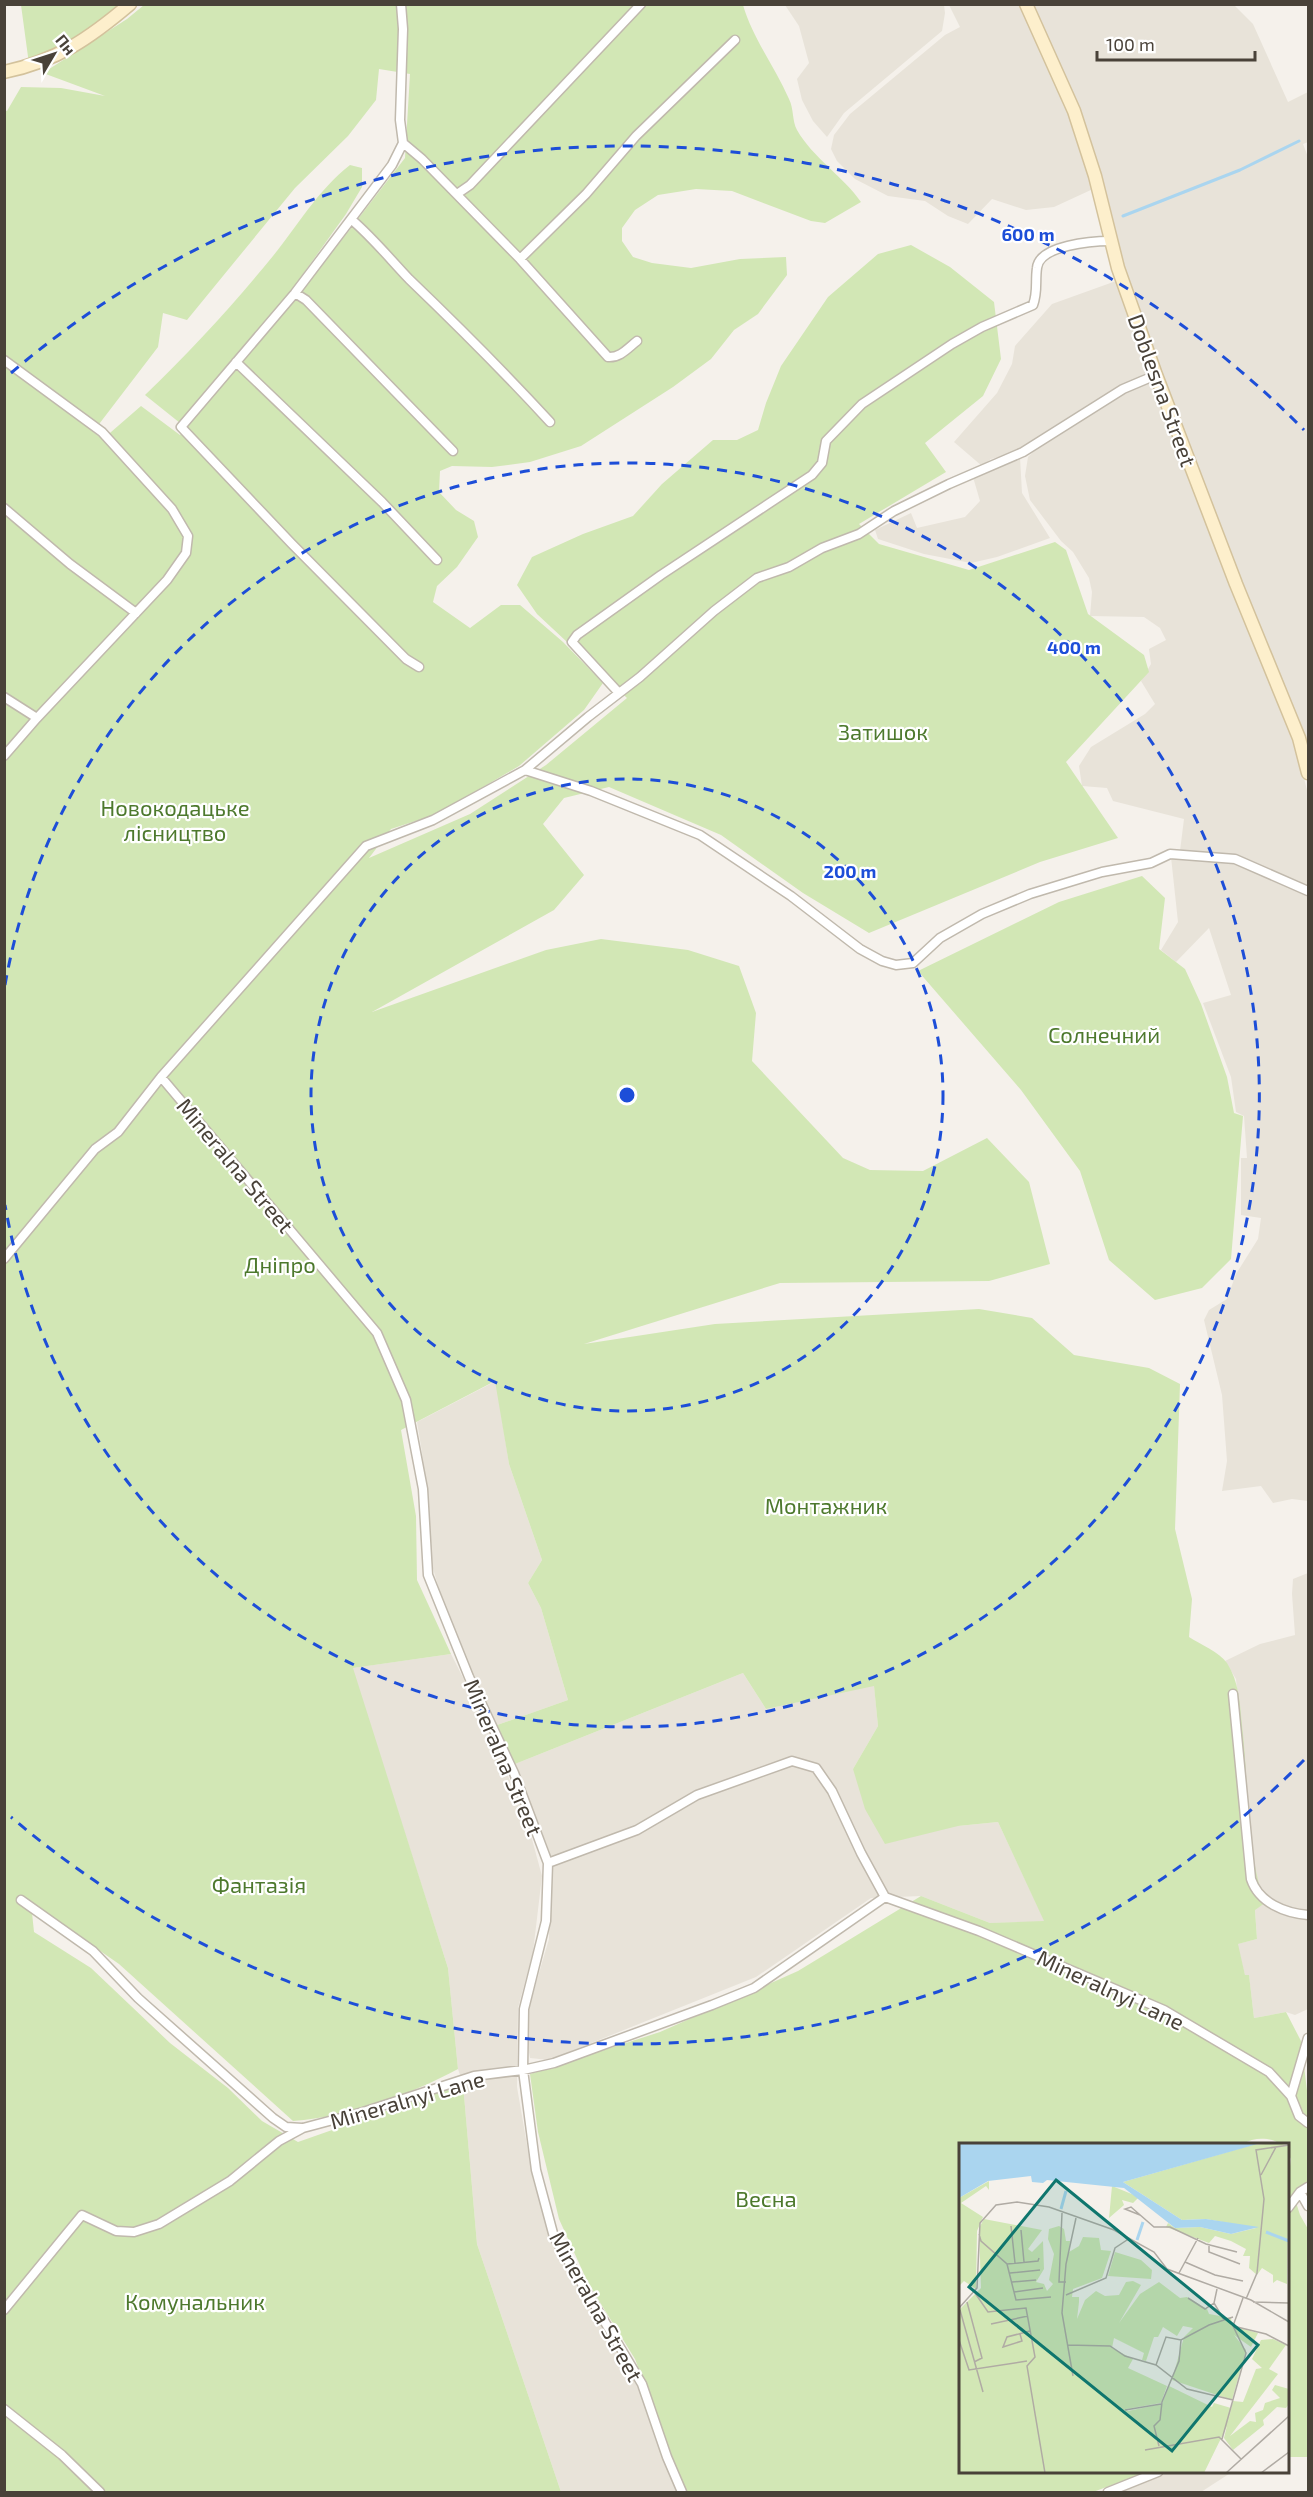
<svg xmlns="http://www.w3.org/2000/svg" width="1313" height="2497" font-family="'Exo 2',sans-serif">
  <rect width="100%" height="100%" fill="#f5f1eb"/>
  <!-- residential -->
  <path fill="#e8e3d9" d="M 785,5 L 944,5 L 945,13 L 942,31 L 844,113 L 827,137 L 813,121 L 802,100 L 797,79 L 809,63 L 799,26 Z
    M 949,5 L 1021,5 L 1037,37 L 1068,114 L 1093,189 L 1054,207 L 1026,210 L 992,199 L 968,224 L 948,216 L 925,201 L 888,196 L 855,179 L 837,161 L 831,149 L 834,135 L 850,114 L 945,35 L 960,27 Z
    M 1030,5 L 1234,5 L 1253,24 L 1288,102 L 1308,92 L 1308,142 L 1303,144 L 1308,157 L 1308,762 L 1132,296 L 1111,224 Z
    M 1116,281 L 1149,371 L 1049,434 L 1017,452 L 991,459 L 982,466 L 954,442 L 997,393 L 1012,364 L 1015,346 L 1052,304 Z
    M 1153,381 L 1294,739 L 1308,794 L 1308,889 L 1255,866 L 1180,851 L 1184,819 L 1113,801 L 1107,788 L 1082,786 L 1079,766 L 1091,747 L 1145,714 L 1155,704 L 1141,681 L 1151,664 L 1149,649 L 1166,640 L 1160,628 L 1144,617 L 1090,616 L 1092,592 L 1089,578 L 1073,552 L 1061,541 L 1030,500 L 1025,476 L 1028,457 L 1043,442 L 1123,392 Z
    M 1020,457 L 1022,493 L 1050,538 L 997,557 L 971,563 L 924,554 L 878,539 L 875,530 L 911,513 L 917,528 L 965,517 L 980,501 L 973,477 Z
    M 1171,857 L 1235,861 L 1308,894 L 1308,1501 L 1292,1499 L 1273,1503 L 1261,1486 L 1222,1491 L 1227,1461 L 1222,1395 L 1204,1320 L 1209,1310 L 1227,1299 L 1236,1274 L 1258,1239 L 1261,1218 L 1241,1215 L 1241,1158 L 1247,1158 L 1244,1116 L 1236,1112 L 1231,1077 L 1203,1003 L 1231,995 L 1209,928 L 1176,962 L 1161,950 L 1178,922 Z
    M 496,1381 L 509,1464 L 542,1560 L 528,1583 L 541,1608 L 568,1700 L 497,1725 L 469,1666 L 441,1596 L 430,1558 L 422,1452 L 417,1422 Z
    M 1308,1573 L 1308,1914 L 1274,1905 L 1255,1883 L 1236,1679 L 1225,1661 L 1260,1644 L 1295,1635 L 1292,1594 L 1293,1579 Z
    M 451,1654 L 484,1719 L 527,1821 L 542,1876 L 533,1952 L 518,2008 L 517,2087 L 533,2180 L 558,2258 L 596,2315 L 638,2388 L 680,2492 L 561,2492 L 477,2244 L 463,2084 L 458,2069 L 448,1968 L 352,1668 Z
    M 743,1673 L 766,1709 L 874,1685 L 878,1726 L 853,1769 L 958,1826 L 998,1822 L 1045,1922 L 990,1923 L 921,1896 L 871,1898 L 756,1977 L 549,2060 L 530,2058 L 524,2024 L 549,1939 L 550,1853 L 515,1764 Z
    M 1265,1903 L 1308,1916 L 1308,2009 L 1295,2015 L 1286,2012 L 1254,2018 L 1249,1976 L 1245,1975 L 1237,1944 L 1257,1939 L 1255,1909 Z
    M 1160,2472 L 1232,2472 L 1201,2492 L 1113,2492 Z"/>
  <!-- green -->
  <path fill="#d2e7b5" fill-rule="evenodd" d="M 21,5 L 120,5 L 87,31 L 29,64 Z
    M 144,5 L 743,5 C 753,39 775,67 789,99 C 794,109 792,121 797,130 C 813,158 843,176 861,202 L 825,223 L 811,221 L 732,191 L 696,189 L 658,195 L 635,210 L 622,228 L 622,241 L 633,257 L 652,263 L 691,268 L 740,259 L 786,257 L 787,275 L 758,314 L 734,330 L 711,359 L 673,387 L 581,446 L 530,462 L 492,467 L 452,466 L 440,471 L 439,492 L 456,510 L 474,521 L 478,537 L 457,567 L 437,586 L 433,602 L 470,628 L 501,605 L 520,605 L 563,642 L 603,683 L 584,710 L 519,766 L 437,814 L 391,829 L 369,858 L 470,814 L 546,765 L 627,698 L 537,614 L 517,585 L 532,557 L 583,534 L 633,516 L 662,484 L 713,440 L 737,440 L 758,430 L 766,403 L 781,366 L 828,297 L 878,254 L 911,245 L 950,267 L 994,302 L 1001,359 L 983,396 L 925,443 L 946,472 L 859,524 L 879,544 L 969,570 L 1055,542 L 1066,550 L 1088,614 L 1144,655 L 1149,672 L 1066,762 L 1118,838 L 1040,862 L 869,933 L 803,893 L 721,835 L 609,787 L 564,798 L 543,824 L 584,875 L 554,910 L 372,1012 L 546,950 L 601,939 L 688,950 L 739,966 L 756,1013 L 752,1061 L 843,1158 L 870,1170 L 923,1171 L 987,1138 L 1029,1182 L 1050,1264 L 989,1281 L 780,1283 L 584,1344 L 715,1324 L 979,1309 L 1032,1318 L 1074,1355 L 1149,1368 L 1180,1384 L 1175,1529 L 1192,1599 L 1189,1637 C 1200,1644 1219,1652 1227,1663 C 1239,1682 1240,1703 1242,1725 C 1249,1783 1245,1847 1265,1903 L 1255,1910 L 1257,1939 L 1238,1944 L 1245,1975 L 1249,1975 L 1254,2018 L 1286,2012 L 1301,2041 L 1308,2099 L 1308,2184 L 1293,2193 L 1300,2215 L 1308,2229 L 1308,2457 L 1288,2457 L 1288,2181 L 1291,2159 L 1288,2154 L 1288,2144 L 1280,2144 C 1271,2137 1253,2137 1243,2144 L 960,2144 L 960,2472 L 1147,2472 L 1093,2492 L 685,2492 L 635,2359 L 588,2283 L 559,2219 L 538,2132 L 530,2074 L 660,2032 L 798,1971 L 921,1896 L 990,1923 L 1044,1921 L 998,1822 L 958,1826 L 885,1844 L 865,1809 L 853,1769 L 878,1726 L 874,1686 L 766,1709 L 743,1673 L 515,1764 L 497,1725 L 568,1700 L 541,1608 L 528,1583 L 542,1560 L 509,1464 L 495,1381 L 401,1430 L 416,1516 L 417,1580 L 451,1654 L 353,1668 L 448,1968 L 458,2069 C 407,2096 351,2116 293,2121 L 119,1964 L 31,1903 L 34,1932 L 91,1968 L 170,2043 L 228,2088 L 262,2121 L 298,2142 L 463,2084 L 477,2244 L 561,2492 L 5,2492 L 4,110 L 7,111 L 21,87 L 61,88 L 105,96 L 43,73 L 127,19 ZM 379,69 L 410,74 L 405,158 L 307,285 L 180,435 L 141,406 L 103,439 L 93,432 L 158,347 L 163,313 L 187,320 L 295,188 L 348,136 L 376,100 Z
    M 350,165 L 362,168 L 362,187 L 346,214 L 293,288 L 180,423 L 145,395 C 191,351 233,305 273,256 C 298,225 318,190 350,165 Z
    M 1142,876 L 1165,898 L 1159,949 L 1185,969 L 1201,1004 L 1227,1077 L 1234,1113 L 1243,1116 L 1231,1259 L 1202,1288 L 1155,1300 L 1109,1260 L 1080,1171 L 1021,1090 L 918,971 L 1059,902 Z"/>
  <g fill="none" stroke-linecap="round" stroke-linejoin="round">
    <!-- stream -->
    <path stroke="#aad5ef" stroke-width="3" d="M 1123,216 L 1240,170 L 1299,141"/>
    <!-- street casing -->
    <g stroke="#c0b9ad" stroke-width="11">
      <path id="street" d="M 401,4 L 403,29 L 400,120 L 403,143 L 392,165 L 295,293 L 181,427 L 292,544 L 406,659 L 419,667
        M 403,143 L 422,159 L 520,259 L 608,357 C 620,358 628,348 637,341
        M 457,194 L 470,185 L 641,4
        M 352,220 C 373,238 390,259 409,279 C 458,326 505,373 550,422
        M 520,259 L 586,194 L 636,136 L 735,40
        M 295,293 L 306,300 L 453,451
        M 4,360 L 102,432 L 172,509 L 188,536 L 186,553 L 167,580 L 37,718 L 4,756
        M 236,362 L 382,502 L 437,560
        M 4,508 L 70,564 L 136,613
        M 619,693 L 572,642 L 577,635 L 661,575 L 812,475 L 822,463 L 826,441 L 862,404 L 952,344 L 982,327 L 1033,305 C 1038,292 1035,281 1037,268 C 1039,245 1093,241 1111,241
        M 4,697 L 37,718
        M 525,770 L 591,791 L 700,835 L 791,896 L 860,949 L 882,961 L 896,965 L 913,963 L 940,938 L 982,914 L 1030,894 L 1102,872 L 1151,863 L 1170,854 L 1235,859 L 1308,891
        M 161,1077 L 377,1333 L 406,1400 L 423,1489 L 428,1575 L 469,1677 L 514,1773 L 548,1863 L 546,1921 L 524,2009 L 523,2070 L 536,2170 L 554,2237 L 642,2384 L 667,2457 L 682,2492
        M 4,1259 L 95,1149 L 118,1132 L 161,1077 L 366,846 L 433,820 L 525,770 L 588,717 L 640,677 L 714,611 L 757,578 L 789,567 L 822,548 L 859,534 L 894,511 L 949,484 L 1023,452 L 1123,389 L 1156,375
        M 1233,1694 L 1251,1879 C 1259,1903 1285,1913 1308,1915
        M 548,1863 L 637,1830 L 697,1795 L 792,1761 L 816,1768 L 832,1791 L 861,1853 L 885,1897 L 979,1931 L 1164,2010 L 1269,2072 L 1291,2096 L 1299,2116 L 1308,2123
        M 21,1900 L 93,1951 L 138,1998 L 273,2118 L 286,2127 L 302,2128
        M 1291,2096 L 1308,2038
        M 1300,2192 L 1308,2206
        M 1288,2208 L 1300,2192 L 1308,2187
        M 4,2310 L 82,2215 L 116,2231 L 134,2232 L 159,2224 L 230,2181 L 279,2141 L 303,2128 L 363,2112 L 474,2076 L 523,2070 L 554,2063 L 712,2005 L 754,1988 L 885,1897
        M 4,2409 L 62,2455 L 100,2492
        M 1108,2492 L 1158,2472"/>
    </g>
    <!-- secondary casing -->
    <g stroke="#d3c29c" stroke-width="15">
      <path id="secondary" d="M 1026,4 L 1074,111 L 1095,176 L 1118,268 L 1156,375 L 1236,584 L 1299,738 L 1308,773
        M 4,72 C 57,61 90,38 130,4"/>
    </g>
    <!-- street -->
    <use href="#street" stroke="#fff" stroke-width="8"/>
    <!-- secondary -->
    <use href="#secondary" stroke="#fdefcc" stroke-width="12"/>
  </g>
  <!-- distance rings -->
  <g fill="none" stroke="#1d4ed8" stroke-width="3" stroke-dasharray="10 8">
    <circle cx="627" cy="1095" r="316"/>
    <path d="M5 985A632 632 0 1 1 5 1205"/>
    <path d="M1304 1760A949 949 0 0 1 11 1817M11 373A949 949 0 0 1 1304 430"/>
  </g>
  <g text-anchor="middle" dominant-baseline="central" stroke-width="4.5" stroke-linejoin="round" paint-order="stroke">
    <!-- street labels -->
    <g font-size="22" fill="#494239" stroke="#fff">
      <text transform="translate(1163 390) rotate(70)">Doblesna Street</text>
      <text transform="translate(236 1165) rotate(50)">Mineralna Street</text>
      <text transform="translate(504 1757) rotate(67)">Mineralna Street</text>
      <text transform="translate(1111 1989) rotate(25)">Mineralnyi Lane</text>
      <text transform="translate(407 2099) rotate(-16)">Mineralnyi Lane</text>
      <text transform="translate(597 2306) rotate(61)">Mineralna Street</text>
    </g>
    <!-- park labels -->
    <g font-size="22" fill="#4d792d" stroke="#fff">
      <text x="883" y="731">Затишок</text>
      <text x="175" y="807">Новокодацьке<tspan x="175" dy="25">лісництво</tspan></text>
      <text x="1104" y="1034">Солнечний</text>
      <text x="280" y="1264">Дніпро</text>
      <text x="826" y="1505">Монтажник</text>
      <text x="259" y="1884">Фантазія</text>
      <text x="766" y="2198">Весна</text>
      <text x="195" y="2301">Комунальник</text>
    </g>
  </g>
  <!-- overview -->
  <g transform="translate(959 2143)">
    <rect width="330" height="330" fill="#f5f1eb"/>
    <path d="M 319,0 L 330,3 L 328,141 L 318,137 L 314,140 L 314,132 L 303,125 L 298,132 L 290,125 L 291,113 L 284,113 L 287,106 L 272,98 L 256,93 L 250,100 L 207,84 L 209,80 L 216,85 L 241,84 L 272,91 L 297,85 L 247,76 L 223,77 L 164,39 L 293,2 ZM 30,38 L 30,47 L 27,43 L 2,60 L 24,74 L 18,88 L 17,146 L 5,138 L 0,143 L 0,55 ZM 153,43 L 180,54 L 174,60 L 163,57 L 165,62 L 150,75 ZM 25,76 L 83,87 L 69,106 L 73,109 L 84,98 L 85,126 L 77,139 L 85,141 L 88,148 L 94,141 L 90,137 L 95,111 L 89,96 L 90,86 L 100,83 L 105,86 L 107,98 L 111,98 L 110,109 L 120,103 L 124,94 L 140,95 L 142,107 L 152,108 L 143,135 L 114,146 L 113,154 L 120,154 L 120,159 L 118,176 L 126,157 L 137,148 L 146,153 L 160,152 L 167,139 L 174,138 L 182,142 L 160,180 L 181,151 L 200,139 L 221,155 L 228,154 L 248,166 L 250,171 L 272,175 L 273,183 L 299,190 L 292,204 L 275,192 L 287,207 L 273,257 L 213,237 L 225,194 L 234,185 L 224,183 L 218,193 L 204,184 L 199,194 L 195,194 L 187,218 L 183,217 L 185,210 L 155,195 L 153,205 L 174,216 L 169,225 L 208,243 L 202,260 L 167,266 L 169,268 L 203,261 L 210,243 L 253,264 L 255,260 L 272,265 L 268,283 L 245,330 L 0,330 L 0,167 L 22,145 L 20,85 ZM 156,109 L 182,117 L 193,127 L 192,136 L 149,133 ZM 314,196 L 327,202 L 310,226 L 319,231 L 271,293 L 291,278 L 297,279 L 296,270 L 304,267 L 306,260 L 321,255 L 313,247 L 316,242 L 330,246 L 330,261 L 327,265 L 318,264 L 304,277 L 305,282 L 274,307 L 265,295 L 274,258 L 284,259 L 297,226 L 303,225 L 293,216 L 302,197 Z" fill="#d2e7b5"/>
    <path d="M 0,0 L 302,0 L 164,39 L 223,77 L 247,76 L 300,84 L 272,91 L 241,84 L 216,85 L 165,45 L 88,37 L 84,40 L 73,39 L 72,33 L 29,38 L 0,55 Z" fill="#aad5ef"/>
    <path fill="none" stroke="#aad5ef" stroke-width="3" d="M 102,66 L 107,48M 307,89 L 330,98M 178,97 L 184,79"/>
    <path fill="none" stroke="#b0aba4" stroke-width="1.5" d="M 302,32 L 317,4M 103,70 L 100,139 L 107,139M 181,72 L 166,66 L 172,64 L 195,84 L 211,84 L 247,101 L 278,109M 52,83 L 56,120M 62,87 L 65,119M 20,91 L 22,98 L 48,121 L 57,157 L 92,154M 250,101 L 250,109 L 281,121M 226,119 L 256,132 L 284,138M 48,121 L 79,118 L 80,115M 51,130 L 81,127M 220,130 L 239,95M 53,139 L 77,137M 258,146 L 255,160 L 265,177M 55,149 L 84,145M 16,150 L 29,169 L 67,165 L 76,214 L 68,223 L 86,330M 107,152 L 147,135 L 156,105 L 171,95M 229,155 L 246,166 L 255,160M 287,156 L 298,130 L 305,56 L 297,7 L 330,2M 8,159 L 23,215 L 15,219M 294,159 L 330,160M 0,165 L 18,145 L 21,80 L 37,62 L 58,59 L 90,64 L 155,87 L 195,109 L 208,126 L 292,157 L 330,179M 1,167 L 24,249M 32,181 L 69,173M 274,183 L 307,191 L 330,203M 61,191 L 63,198 L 44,204 L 48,194 L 71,188M 0,197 L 10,227 L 68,218M 108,202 L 151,203 L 166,213 L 197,222 L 228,246 L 274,257M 197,222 L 207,194 L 222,197 L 250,182 L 274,174M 114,233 L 103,170 L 107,121 L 117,75M 166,267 L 202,261M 263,296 L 287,210 L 274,183 L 284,155M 200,303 L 195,283 L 201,277 L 203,259 L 220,218 L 222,197M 186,307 L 260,294 L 282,316M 267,330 L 330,273M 302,330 L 330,309"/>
    <path fill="#0f766e" fill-opacity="0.15" stroke="#0f766e" stroke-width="3" d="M 97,37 L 299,202 L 213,308 L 10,144 Z"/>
    <rect width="330" height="330" fill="none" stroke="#494239" stroke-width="3"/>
  </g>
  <circle cx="627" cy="1095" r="9" fill="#1d4ed8" stroke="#fff" stroke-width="3"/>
  <g font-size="18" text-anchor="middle" font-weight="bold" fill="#1d4ed8" stroke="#fff" stroke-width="4.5" stroke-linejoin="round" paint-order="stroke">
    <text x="1028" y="241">600 m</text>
    <text x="1074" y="654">400 m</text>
    <text x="850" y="878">200 m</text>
  </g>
  <!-- border -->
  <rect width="1313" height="2497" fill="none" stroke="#494239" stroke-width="12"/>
  <!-- north arrow -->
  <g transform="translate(54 54) rotate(51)" stroke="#ffffff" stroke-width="4.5" paint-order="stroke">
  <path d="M0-4.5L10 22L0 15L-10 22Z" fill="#494239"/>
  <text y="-9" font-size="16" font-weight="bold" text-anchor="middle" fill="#494239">Пн</text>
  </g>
  <!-- scale -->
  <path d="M1097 51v9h158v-9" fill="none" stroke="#494239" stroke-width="3"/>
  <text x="1106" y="51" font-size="18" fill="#494239" stroke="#ffffff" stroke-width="4.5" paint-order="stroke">100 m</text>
</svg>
